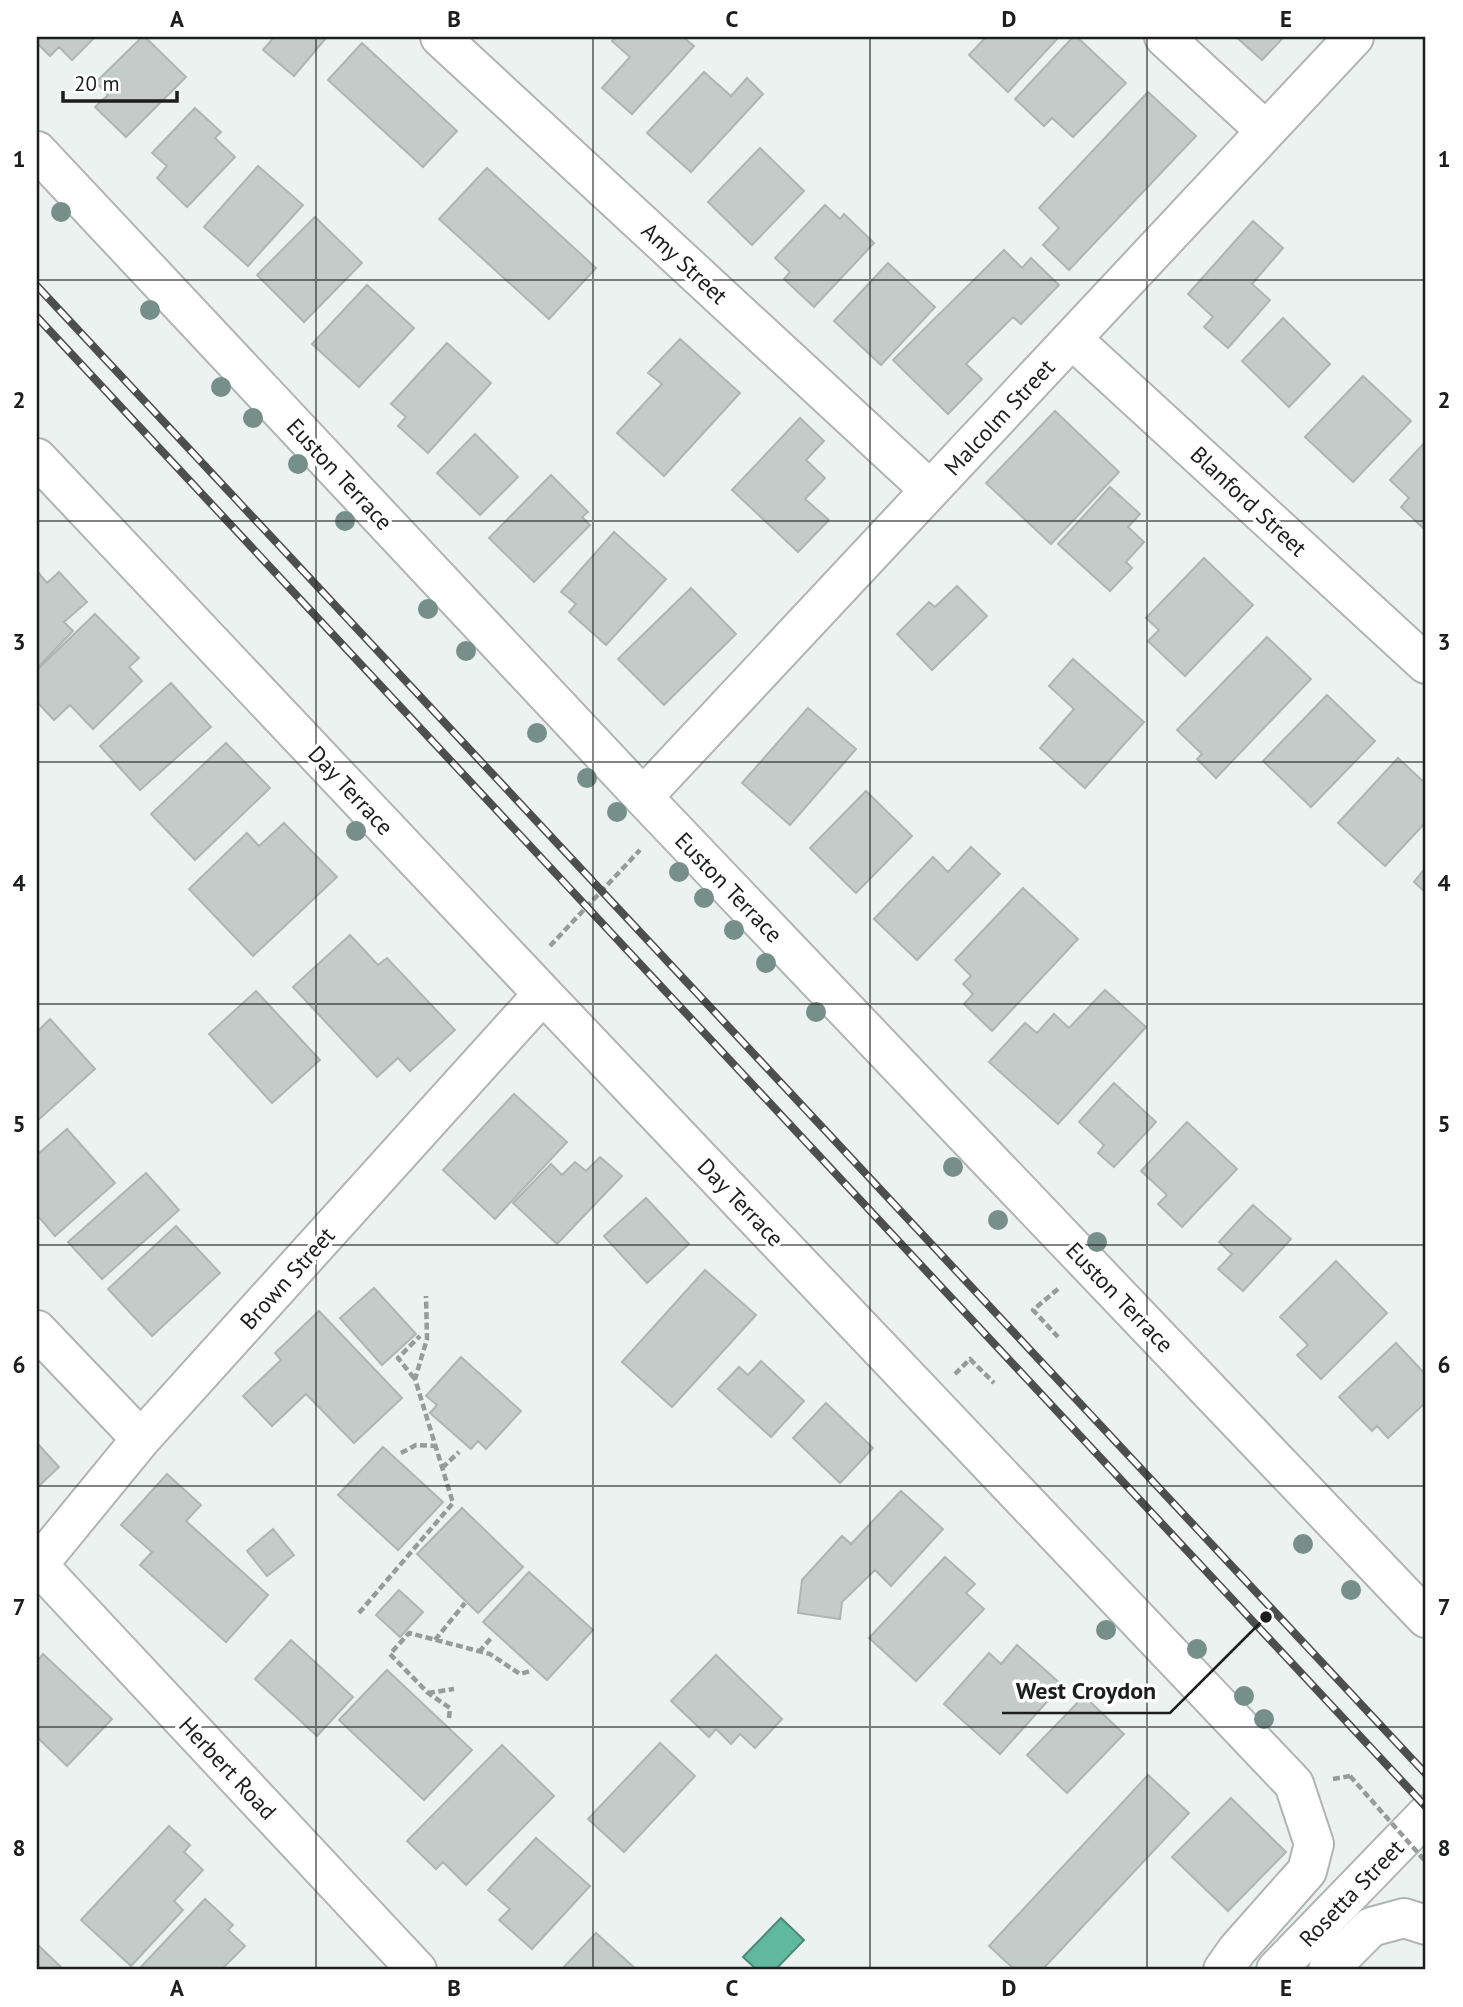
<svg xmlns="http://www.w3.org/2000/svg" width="1463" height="2007" font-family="'PT Sans',sans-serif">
  <rect width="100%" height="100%" fill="#ecf2f0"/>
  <!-- water -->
  <path fill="#61b99d" stroke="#4c8a77" stroke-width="2" d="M 781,1918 L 804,1940 L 775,1970 L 757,1970 L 743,1957 Z"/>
  <!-- building -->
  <path fill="#c5cbc9" stroke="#aeb5b2" stroke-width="2" d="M 37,37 L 95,37 L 72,60 L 59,47 L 50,56 L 37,43 Z
    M 142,37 L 145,37 L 186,77 L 126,137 L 95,107 L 108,95 L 96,82 Z
    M 274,37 L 327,37 L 294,76 L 263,50 Z
    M 616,37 L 683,37 L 694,46 L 632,114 L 602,88 L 630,57 L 612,41 Z
    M 986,37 L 1059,37 L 1008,92 L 969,55 Z
    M 1073,37 L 1077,37 L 1126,83 L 1073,137 L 1052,118 L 1044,126 L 1015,99 Z
    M 1236,37 L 1284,37 L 1262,60 Z
    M 362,43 L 457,131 L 423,167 L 328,80 Z
    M 704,72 L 731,96 L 747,78 L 763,94 L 691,172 L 647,133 Z
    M 1148,92 L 1196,136 L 1069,270 L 1043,245 L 1059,228 L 1039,208 Z
    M 195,108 L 221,132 L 215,138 L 235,157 L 187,207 L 157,178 L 167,166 L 152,153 Z
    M 760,148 L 804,191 L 752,245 L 708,202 Z
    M 258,166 L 303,205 L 248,266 L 204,227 Z
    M 487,168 L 596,268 L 549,319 L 439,219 Z
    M 825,205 L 840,219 L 844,214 L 874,243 L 814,307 L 784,279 L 790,272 L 775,258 Z
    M 315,217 L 362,263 L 304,322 L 257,275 Z
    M 1253,221 L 1283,248 L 1252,284 L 1270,300 L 1228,348 L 1204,327 L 1213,317 L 1188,294 Z
    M 1004,250 L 1022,268 L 1031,258 L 1059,285 L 1021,324 L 1013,317 L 966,364 L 982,379 L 948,414 L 893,360 Z
    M 888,263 L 935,307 L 881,365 L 834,321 Z
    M 367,285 L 414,328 L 359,387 L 312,344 Z
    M 1283,318 L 1330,364 L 1289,407 L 1242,361 Z
    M 680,339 L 740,393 L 664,476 L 617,433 L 662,384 L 648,373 Z
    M 447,343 L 491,383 L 428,453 L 398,426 L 406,417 L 391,404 Z
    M 1363,376 L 1411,421 L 1353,482 L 1305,437 Z
    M 1055,411 L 1119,472 L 1051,544 L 986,483 Z
    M 800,418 L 824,441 L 806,460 L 825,478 L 805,499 L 829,520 L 798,552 L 732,490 Z
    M 475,434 L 518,477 L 480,515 L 437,473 Z
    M 1426,441 L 1426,531 L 1401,507 L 1409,498 L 1390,480 Z
    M 551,475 L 588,512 L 582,517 L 590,525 L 534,582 L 489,538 Z
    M 1110,487 L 1140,514 L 1128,527 L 1144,542 L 1126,562 L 1132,568 L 1110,591 L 1058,544 Z
    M 614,532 L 666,579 L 606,645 L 569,612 L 576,604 L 561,592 Z
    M 1204,558 L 1253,605 L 1185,676 L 1148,641 L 1159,630 L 1146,618 Z
    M 37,571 L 47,583 L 59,572 L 87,602 L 64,622 L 73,631 L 38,667 L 37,665 Z
    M 957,586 L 987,616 L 932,670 L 897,634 L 929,602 L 935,607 Z
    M 691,588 L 736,634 L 664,705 L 618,659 Z
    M 95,614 L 139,658 L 129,667 L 142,681 L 93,729 L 70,705 L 54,720 L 37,702 L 37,670 Z
    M 1267,637 L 1311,679 L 1216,778 L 1197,759 L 1202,754 L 1177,730 Z
    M 1073,659 L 1144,722 L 1085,788 L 1040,748 L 1074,709 L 1049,686 Z
    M 171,683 L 211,727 L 140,790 L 100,746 Z
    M 1327,695 L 1375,741 L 1311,807 L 1263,761 Z
    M 808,708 L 856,749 L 790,825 L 742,783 Z
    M 226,743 L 270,788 L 195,860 L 151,814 Z
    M 1398,758 L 1426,784 L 1426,822 L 1385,866 L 1338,823 Z
    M 866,791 L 912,836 L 856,893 L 810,848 Z
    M 284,823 L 337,877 L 253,956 L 189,889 L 247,833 L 259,846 Z
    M 971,847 L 1000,874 L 917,960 L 874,919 L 933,857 L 948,872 Z
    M 1426,867 L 1426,893 L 1414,882 Z
    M 1023,888 L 1078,939 L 992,1031 L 964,1004 L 973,994 L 963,984 L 971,976 L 955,960 Z
    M 350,935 L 378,965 L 387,958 L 455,1030 L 410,1071 L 398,1058 L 377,1077 L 293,987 Z
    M 1105,990 L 1146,1027 L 1058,1124 L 989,1062 L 1025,1023 L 1037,1033 L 1054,1014 L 1069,1028 Z
    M 256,991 L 320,1060 L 272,1103 L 209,1034 Z
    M 50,1019 L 95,1069 L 37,1121 L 37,1032 Z
    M 1114,1083 L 1156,1122 L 1114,1167 L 1098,1153 L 1104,1145 L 1079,1122 Z
    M 514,1094 L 567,1142 L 495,1219 L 443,1170 Z
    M 1187,1122 L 1237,1169 L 1182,1227 L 1158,1204 L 1167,1195 L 1141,1171 Z
    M 67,1129 L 115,1183 L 55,1236 L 37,1215 L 37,1155 Z
    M 600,1157 L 622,1176 L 557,1244 L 513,1203 L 551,1164 L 562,1175 L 575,1162 L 586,1171 Z
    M 146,1173 L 179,1210 L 102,1279 L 68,1242 Z
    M 646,1198 L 689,1244 L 647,1283 L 604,1236 Z
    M 1253,1205 L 1291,1239 L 1243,1291 L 1218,1269 L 1232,1254 L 1219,1242 Z
    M 176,1226 L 220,1273 L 152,1336 L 108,1289 Z
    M 1336,1261 L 1387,1313 L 1321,1379 L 1297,1355 L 1308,1345 L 1280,1317 Z
    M 705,1270 L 756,1315 L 672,1407 L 622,1362 Z
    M 374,1288 L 416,1334 L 382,1365 L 340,1318 Z
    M 319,1311 L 402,1398 L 354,1443 L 306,1394 L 272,1426 L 243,1396 L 281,1360 L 275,1353 Z
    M 1396,1343 L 1426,1375 L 1426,1402 L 1388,1438 L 1377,1426 L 1372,1431 L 1339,1397 Z
    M 461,1357 L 521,1411 L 486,1449 L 478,1441 L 471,1449 L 430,1413 L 437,1405 L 426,1396 Z
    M 761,1361 L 804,1401 L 771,1437 L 718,1389 L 739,1367 L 748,1375 Z
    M 826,1403 L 873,1448 L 840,1483 L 793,1438 Z
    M 37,1443 L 59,1467 L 37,1488 Z
    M 383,1447 L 443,1502 L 398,1550 L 338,1495 Z
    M 167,1474 L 201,1505 L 186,1521 L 268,1595 L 226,1642 L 140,1565 L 152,1552 L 121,1525 Z
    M 901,1491 L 943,1529 L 891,1586 L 875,1570 L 842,1602 L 840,1619 L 798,1613 L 802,1580 L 842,1536 L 851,1544 Z
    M 462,1508 L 523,1567 L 478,1613 L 417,1554 Z
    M 273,1529 L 294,1555 L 267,1576 L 247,1551 Z
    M 945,1557 L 975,1584 L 966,1593 L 984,1609 L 916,1681 L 869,1638 Z
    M 529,1572 L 593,1630 L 547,1680 L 483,1622 Z
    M 399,1590 L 423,1612 L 400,1637 L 376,1615 Z
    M 291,1640 L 353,1697 L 317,1736 L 255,1679 Z
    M 1017,1645 L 1062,1685 L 1000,1754 L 944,1704 L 989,1653 L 1001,1664 Z
    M 43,1654 L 112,1719 L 67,1766 L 37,1737 L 37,1661 Z
    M 716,1655 L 782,1719 L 755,1748 L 740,1734 L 731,1744 L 716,1729 L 709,1737 L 671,1701 Z
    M 387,1670 L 472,1750 L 424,1800 L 339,1720 Z
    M 1084,1696 L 1124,1734 L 1067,1793 L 1027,1755 Z
    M 660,1743 L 695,1776 L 624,1852 L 588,1819 Z
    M 502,1745 L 554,1796 L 466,1885 L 443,1862 L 436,1869 L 407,1841 Z
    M 1148,1775 L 1189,1813 L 1042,1970 L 1015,1970 L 989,1946 Z
    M 1231,1798 L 1286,1852 L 1228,1911 L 1172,1857 Z
    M 169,1826 L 190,1845 L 184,1852 L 203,1870 L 174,1901 L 183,1910 L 131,1966 L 81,1920 Z
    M 536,1838 L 590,1886 L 532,1949 L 499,1920 L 510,1909 L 488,1890 Z
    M 205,1899 L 233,1925 L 228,1930 L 245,1946 L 221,1970 L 138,1970 Z
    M 596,1933 L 637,1970 L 561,1970 Z
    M 38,1945 L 62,1968 L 60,1970 L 37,1970 Z"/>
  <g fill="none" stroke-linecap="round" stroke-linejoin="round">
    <!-- street casing -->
    <g stroke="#afb5b3" stroke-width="42">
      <path id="street" d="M 440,37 L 930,490
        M 1164,37 L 1266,131
        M 37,151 L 643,797 L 1426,1618
        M 1072,339 L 1426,664
        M 37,458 L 543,994 L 1294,1784 L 1314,1844 L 1307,1871 L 1237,1950 L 1223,1970
        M 643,797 L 1354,37
        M 37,1330 L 141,1439
        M 38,1565 L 417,1970
        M 37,1566 L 141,1439 L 543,994
        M 1328,1970 L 1371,1927 L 1404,1918 L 1426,1925"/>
    </g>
    <!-- secondary casing -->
    <g stroke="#afb5b3" stroke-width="42">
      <path id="secondary" d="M 1276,1970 L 1426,1815"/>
    </g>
    <!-- path -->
    <path stroke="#979b9a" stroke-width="4.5" stroke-dasharray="7 3.5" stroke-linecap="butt" d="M 550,946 L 640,850
      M 1058,1289 L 1033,1310 L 1058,1337
      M 955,1374 L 970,1359 L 994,1383
      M 414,1378 L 398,1358 L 420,1336
      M 401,1453 L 416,1445 L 436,1446
      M 442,1468 L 459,1452
      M 359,1613 L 453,1503 L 415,1379 L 427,1339 L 426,1296
      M 435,1640 L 465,1603
      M 479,1652 L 492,1637
      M 428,1693 L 454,1689
      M 449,1718 L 450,1708 L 428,1693 L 390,1654 L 409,1633 L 490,1654 L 520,1674 L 530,1671
      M 1333,1779 L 1350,1776"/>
    <!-- street -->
    <use href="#street" stroke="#fff" stroke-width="38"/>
    <!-- secondary -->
    <use href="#secondary" stroke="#fff" stroke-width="38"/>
    <!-- rail casing -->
    <g stroke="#4c4f4e" stroke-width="8">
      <path id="rail" d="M 37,286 L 1426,1774
        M 37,317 L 1426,1807"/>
    </g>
    <!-- rail -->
    <use href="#rail" stroke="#fff" stroke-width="5" stroke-dasharray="16" stroke-linecap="butt"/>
    <!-- path-bridge -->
    <path stroke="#979b9a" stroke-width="4.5" stroke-dasharray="7 3.5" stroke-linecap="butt" d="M 1350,1776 L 1426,1862"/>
  </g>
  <!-- trees -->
  <g fill="#768f88">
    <circle cx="61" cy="212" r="10"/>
    <circle cx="150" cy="310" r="10"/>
    <circle cx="221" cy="387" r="10"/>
    <circle cx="253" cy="418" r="10"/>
    <circle cx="298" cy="464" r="10"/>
    <circle cx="345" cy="521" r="10"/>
    <circle cx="428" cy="609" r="10"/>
    <circle cx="466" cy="651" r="10"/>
    <circle cx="537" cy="733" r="10"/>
    <circle cx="587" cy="778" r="10"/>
    <circle cx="617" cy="812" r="10"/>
    <circle cx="356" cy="831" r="10"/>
    <circle cx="679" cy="872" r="10"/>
    <circle cx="704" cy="898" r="10"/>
    <circle cx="734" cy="930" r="10"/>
    <circle cx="766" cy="963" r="10"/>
    <circle cx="816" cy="1012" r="10"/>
    <circle cx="953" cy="1167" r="10"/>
    <circle cx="998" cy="1220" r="10"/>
    <circle cx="1097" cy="1242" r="10"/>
    <circle cx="1303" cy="1544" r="10"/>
    <circle cx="1351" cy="1590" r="10"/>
    <circle cx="1106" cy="1630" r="10"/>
    <circle cx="1197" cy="1649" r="10"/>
    <circle cx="1244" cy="1696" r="10"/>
    <circle cx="1264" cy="1719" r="10"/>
  </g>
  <!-- grid -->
  <path fill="none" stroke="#1c1e1d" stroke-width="2" stroke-opacity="0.55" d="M 316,37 L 316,1970M 593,37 L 593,1970M 870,37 L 870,1970M 1147,37 L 1147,1970M 37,280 L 1426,280M 37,521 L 1426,521M 37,762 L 1426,762M 37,1004 L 1426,1004M 37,1245 L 1426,1245M 37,1486 L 1426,1486M 37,1727 L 1426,1727"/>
  <g text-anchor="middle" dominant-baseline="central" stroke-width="7" stroke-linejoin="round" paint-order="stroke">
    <!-- street labels -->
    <g font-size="23" fill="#1c1e1d" stroke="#fff">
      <text transform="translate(685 263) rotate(43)">Amy Street</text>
      <text transform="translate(999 417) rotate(-47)">Malcolm Street</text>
      <text transform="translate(340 474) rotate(47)">Euston Terrace</text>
      <text transform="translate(1249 501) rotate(43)">Blanford Street</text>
      <text transform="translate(351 790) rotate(47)">Day Terrace</text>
      <text transform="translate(729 887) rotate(46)">Euston Terrace</text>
      <text transform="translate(741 1202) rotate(46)">Day Terrace</text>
      <text transform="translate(287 1278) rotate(-48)">Brown Street</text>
      <text transform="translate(1120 1297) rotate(46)">Euston Terrace</text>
      <text transform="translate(228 1768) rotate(47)">Herbert Road</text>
      <text transform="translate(1351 1893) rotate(-46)">Rosetta Street</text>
    </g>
  </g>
  <!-- callouts -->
  <path fill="none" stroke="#1c1e1d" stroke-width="2.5" d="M1266 1617L1170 1713H1002"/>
  <circle fill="#1c1e1d" stroke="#fff" stroke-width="2.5" cx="1266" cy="1617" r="7"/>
  <g font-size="24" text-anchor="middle" font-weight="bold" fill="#1c1e1d" stroke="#fff" stroke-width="7" stroke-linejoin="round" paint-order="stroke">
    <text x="1086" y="1699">West Croydon</text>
  </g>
  <!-- border -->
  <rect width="1463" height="2007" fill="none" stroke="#ffffff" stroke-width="77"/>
  <!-- scale -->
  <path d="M63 91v10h114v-10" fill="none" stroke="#1c1e1d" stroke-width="3.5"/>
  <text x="74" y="91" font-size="21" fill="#1c1e1d" stroke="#ffffff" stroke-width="5" paint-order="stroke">20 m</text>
  <rect x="38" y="38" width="1386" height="1930" fill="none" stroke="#1c1e1d" stroke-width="2.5"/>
  <g font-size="23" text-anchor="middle" font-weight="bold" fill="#1c1e1d">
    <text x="177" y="27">A</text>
    <text x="454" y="27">B</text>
    <text x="732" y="27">C</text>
    <text x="1009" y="27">D</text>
    <text x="1286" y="27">E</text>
    <text x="19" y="167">1</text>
    <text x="1444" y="167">1</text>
    <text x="19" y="408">2</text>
    <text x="1444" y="408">2</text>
    <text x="19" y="650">3</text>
    <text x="1444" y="650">3</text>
    <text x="19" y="891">4</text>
    <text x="1444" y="891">4</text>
    <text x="19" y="1132">5</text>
    <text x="1444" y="1132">5</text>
    <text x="19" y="1373">6</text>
    <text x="1444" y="1373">6</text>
    <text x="19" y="1615">7</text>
    <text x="1444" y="1615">7</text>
    <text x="19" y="1856">8</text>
    <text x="1444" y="1856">8</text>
    <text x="177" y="1996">A</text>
    <text x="454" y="1996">B</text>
    <text x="732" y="1996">C</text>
    <text x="1009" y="1996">D</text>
    <text x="1286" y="1996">E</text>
  </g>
</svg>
